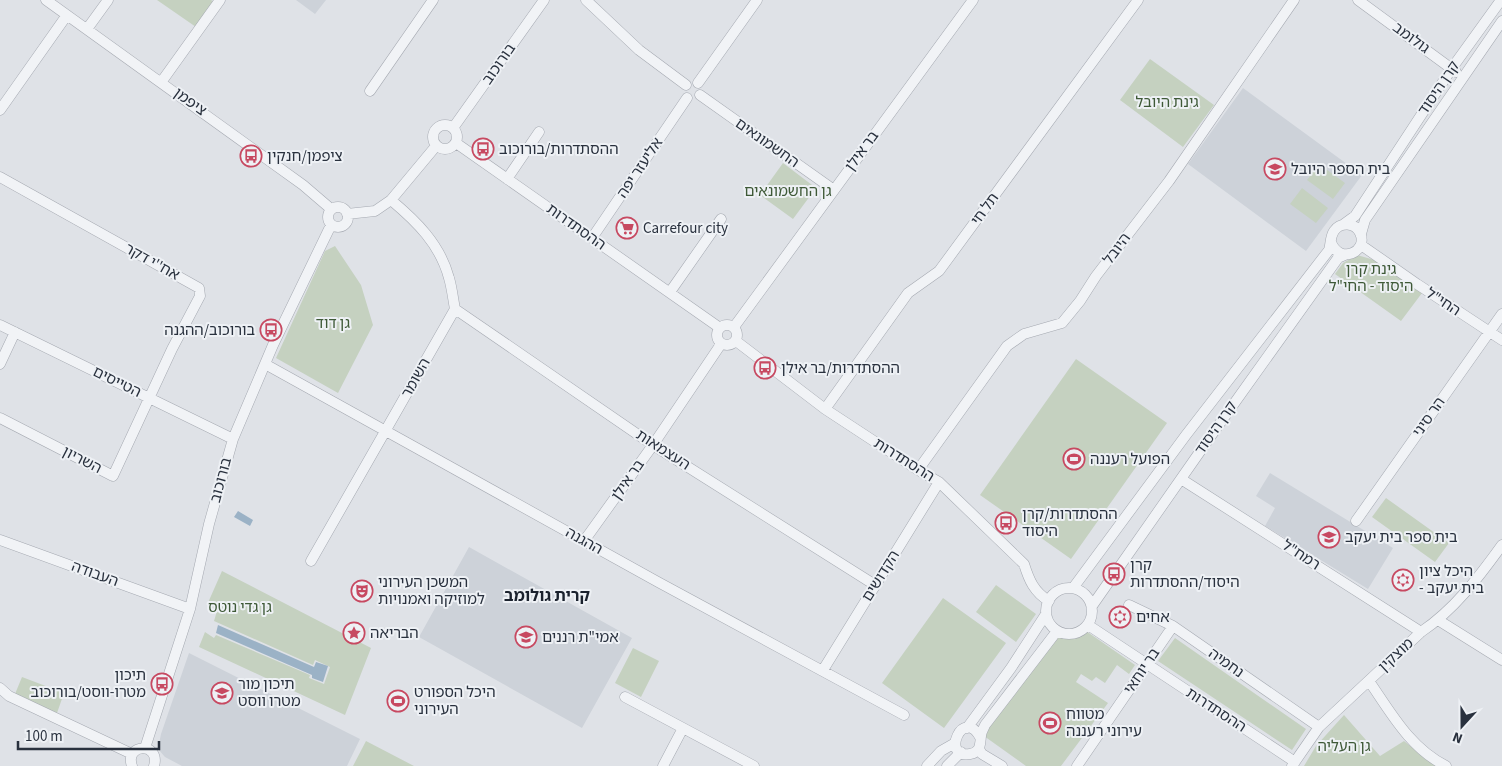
<svg xmlns="http://www.w3.org/2000/svg" width="1502" height="766" font-family="'Source Sans 3','Noto Sans Hebrew',sans-serif">
  <rect width="100%" height="100%" fill="#dfe2e7"/>
  <!-- built -->
  <path fill="#cdd2d9" d="M 296,0 L 326,0 L 315,14 Z
    M 1243,88 L 1362,175 L 1306,251 L 1188,164 Z
    M 1270,473 L 1393,548 L 1368,589 L 1265,526 L 1275,508 L 1256,496 Z
    M 469,547 L 632,638 L 582,728 L 419,637 Z
    M 189,653 L 360,739 L 347,766 L 182,766 L 165,757 L 158,749 L 161,734 Z"/>
  <!-- green -->
  <path fill="#c5d1c0" d="M 157,0 L 211,0 L 213,1 L 196,27 Z
    M 1150,59 L 1214,105 L 1183,147 L 1120,100 Z
    M 783,163 L 816,188 L 793,219 L 760,195 Z
    M 1319,164 L 1345,183 L 1333,199 L 1307,180 Z
    M 1302,188 L 1328,208 L 1316,223 L 1290,204 Z
    M 335,246 L 361,285 L 373,325 L 338,393 L 276,358 L 325,251 Z
    M 1357,255 L 1378,261 L 1422,293 L 1401,321 L 1335,274 L 1343,263 Z
    M 1076,359 L 1167,423 L 1071,559 L 980,495 Z
    M 1386,498 L 1449,543 L 1435,562 L 1372,517 Z
    M 222,571 L 371,648 L 345,715 L 199,647 L 205,632 L 214,638 L 216,635 L 310,675 L 309,678 L 324,684 L 330,667 L 315,660 L 313,665 L 214,621 L 217,611 L 207,605 Z
    M 996,585 L 1036,614 L 1016,642 L 976,612 Z
    M 943,598 L 1006,643 L 944,728 L 882,683 Z
    M 1086,631 L 1135,665 L 1129,674 L 1117,665 L 1105,683 L 1096,677 L 1092,681 L 1081,674 L 1076,682 L 1108,703 L 1061,766 L 1026,766 L 984,736 L 987,726 L 1059,635 C 1069,638 1077,636 1086,631 Z
    M 1175,638 L 1306,729 L 1292,750 L 1158,661 Z
    M 633,648 L 659,661 L 641,697 L 615,683 Z
    M 22,677 L 64,693 L 57,713 L 15,694 Z
    M 1344,715 L 1380,756 L 1404,741 L 1436,766 L 1304,766 L 1316,746 Z
    M 366,741 L 414,766 L 353,766 Z"/>
  <!-- water -->
  <path fill="#9bb2c6" d="M 238,511 L 253,520 L 250,526 L 234,517 Z
    M 218,625 L 314,667 L 316,662 L 328,666 L 323,682 L 312,678 L 312,675 L 216,633 Z"/>
  <g fill="none" stroke-linecap="round" stroke-linejoin="round">
    <!-- minor casing -->
    <g stroke="#a5a9b1" stroke-width="11">
      <path id="minor" d="M 46,0 L 303,185 L 331,209
        M 586,0 L 639,50 L 686,85
        M 1358,0 L 1456,72
        M 87,29 L 108,0
        M 162,81 L 220,0
        M 698,83 L 757,0
        M 370,91 L 433,0
        M 700,95 L 834,190
        M 0,110 L 67,15
        M433 137a12 12 0 1 1 24 0a12 12 0 1 1-24 0Z
        M 453,128 L 544,0
        M 456,143 L 720,328
        M 0,177 L 199,288 L 200,296 L 172,349 L 113,476 L 0,418
        M 507,179 L 539,132
        M328 217a10 10 0 1 1 20 0a10 10 0 1 1-20 0Z
        M 347,214 L 375,211 L 391,200 L 436,146
        M 1344,224 L 1355,216 L 1452,68 L 1501,0
        M 1361,234 L 1365,220 L 1502,21
        M 592,238 L 687,98
        M 1361,245 L 1417,284 L 1502,340
        M 670,292 L 721,219
        M 455,309 L 653,445 L 875,585
        M717 335a10 10 0 1 1 20 0a10 10 0 1 1-20 0Z
        M 0,325 L 233,439
        M 734,327 L 973,0
        M 736,341 L 825,409 L 918,470 L 939,482 L 1024,564 C 1029,580 1034,592 1049,601
        M 0,364 L 15,332
        M 265,364 L 658,582 L 904,715
        M 825,409 L 908,293 L 939,271 L 1138,0
        M 918,470 L 1007,346 L 1024,334 L 1062,323 L 1080,301 L 1096,276 L 1169,181 L 1294,0
        M 1181,479 L 1421,632
        M 1356,521 L 1502,314
        M 0,540 L 190,609
        M 584,541 L 653,445 L 721,344
        M 311,561 L 455,309 C 453,299 452,288 449,278 C 440,244 416,221 391,200
        M 1073,588 L 1186,435 L 1329,250 C 1331,244 1330,237 1334,231 C 1340,222 1355,222 1360,233 C 1369,252 1339,265 1331,242
        M1046 611a23 23 0 1 1 46 0a23 23 0 1 1-46 0Z
        M 1129,605 L 1173,626 L 1319,727
        M 1092,606 L 1213,433 L 1338,258 L 1345,255
        M 1438,620 L 1502,660
        M 1088,625 L 1295,762
        M 823,670 L 939,482
        M 1369,681 C 1391,713 1410,748 1446,766
        M 0,688 L 9,696 L 132,754
        M 625,697 L 754,766
        M 967,728 L 1011,668 L 1046,614
        M 980,737 C 963,706 940,759 970,754 C 981,752 980,744 981,736 C 981,732 984,728 985,725 L 1057,631
        M 145,748 L 190,609 L 209,524 L 233,439 L 273,345 L 331,225
        M 979,749 L 982,754 L 1002,766
        M 132,766 C 124,743 161,742 154,766
        M 663,766 L 683,728
        M 927,766 L 941,751 L 955,743
        M 947,766 L 961,752
        M 1077,766 L 1173,626
        M 1292,766 L 1319,727 L 1421,632 C 1454,610 1479,577 1502,545"/>
    </g>
    <!-- minor -->
    <use href="#minor" stroke="#f1f3f6" stroke-width="10"/>
  </g>
  <!-- icons -->
  <defs>
    <g id="bus-ring" transform="scale(1.125)"><circle r="9.5" fill="#eef1f5" stroke="#c74961" stroke-width="1.5"/><path d="M-5-6H5V4H4V6H2V4H-2V6H-4V4H-5ZM-3.5-4V0h7V-4ZM-3.5 1.2v1.5H-2V1.2ZM2 1.2v1.5H3.5V1.2Z" fill="#c74961"/></g>
    <g id="school-ring" transform="scale(1.125)"><circle r="9.5" fill="#eef1f5" stroke="#c74961" stroke-width="1.5"/><path d="M0-5L7-2L0 1L-7-2ZM-4 1L0 2.5L4 1V4Q0 6-4 4Z" fill="#c74961"/></g>
    <g id="supermarket-ring" transform="scale(1.125)"><circle r="9.5" fill="#eef1f5" stroke="#c74961" stroke-width="1.5"/><path d="M-6-5.5h2.5l.6 2H6L4.5 2H-2.5L-4.4-4H-6ZM-1.5 3.2a1.3 1.3 0 1 0 .1 0ZM3 3.2a1.3 1.3 0 1 0 .1 0Z" fill="#c74961"/></g>
    <g id="stadium-ring" transform="scale(1.125)"><circle r="9.5" fill="#eef1f5" stroke="#c74961" stroke-width="1.5"/><path d="M0-5a6.5 5 0 1 0 0 10a6.5 5 0 1 0 0-10ZM-3.5-1.8h7v3.6h-7Z" fill="#c74961"/></g>
    <g id="synagogue-ring" transform="scale(1.125)"><circle r="9.5" fill="#eef1f5" stroke="#c74961" stroke-width="1.5"/><path d="M0-6.5L5.6 3.2H-5.6ZM0 6.5L5.6-3.2H-5.6Z" fill="#c74961"/></g>
    <g id="theatre-ring" transform="scale(1.125)"><circle r="9.5" fill="#eef1f5" stroke="#c74961" stroke-width="1.5"/><path d="M-5-5.5Q0-4 5-5.5V0Q5 5 0 6Q-5 5-5 0ZM-3.3-2.5H-1v1.5H-3.3ZM1-2.5H3.3v1.5H1ZM-2.8 1Q0 5.5 2.8 1Z" fill="#c74961"/></g>
    <g id="sight-ring" transform="scale(1.125)"><circle r="9.5" fill="#eef1f5" stroke="#c74961" stroke-width="1.5"/><path d="M0-6L1.8-2.2L6-1.7L2.9 1.2L3.7 5.4L0 3.3L-3.7 5.4L-2.9 1.2L-6-1.7L-1.8-2.2Z" fill="#c74961"/></g>
  </defs>
  <g fill-rule="evenodd">
    <use href="#bus-ring" x="483" y="149"/>
    <use href="#bus-ring" x="251" y="156"/>
    <use href="#school-ring" x="1275" y="169"/>
    <use href="#supermarket-ring" x="627" y="228"/>
    <use href="#bus-ring" x="271" y="330"/>
    <use href="#bus-ring" x="765" y="368"/>
    <use href="#stadium-ring" x="1074" y="459"/>
    <use href="#bus-ring" x="1006" y="523"/>
    <use href="#school-ring" x="1329" y="537"/>
    <use href="#bus-ring" x="1114" y="574"/>
    <use href="#synagogue-ring" x="1403" y="580"/>
    <use href="#theatre-ring" x="362" y="591"/>
    <use href="#synagogue-ring" x="1120" y="617"/>
    <use href="#sight-ring" x="354" y="633"/>
    <use href="#school-ring" x="526" y="637"/>
    <use href="#bus-ring" x="162" y="684"/>
    <use href="#school-ring" x="222" y="693"/>
    <use href="#stadium-ring" x="398" y="701"/>
    <use href="#stadium-ring" x="1050" y="723"/>
  </g>
  <g text-anchor="middle" dominant-baseline="central" stroke-width="4" stroke-linejoin="round" paint-order="stroke">
    <!-- street labels -->
    <g font-size="15" fill="#29313e" stroke="#eef1f5">
      <text transform="translate(1411 38) rotate(36)">גולומב</text>
      <text transform="translate(499 64) rotate(-55)">בורוכוב</text>
      <text transform="translate(1439 88) rotate(-56)">קרן היסוד</text>
      <text transform="translate(190 102) rotate(36)">ציפמן</text>
      <text transform="translate(767 143) rotate(35)">החשמונאים</text>
      <text transform="translate(862 151) rotate(-54)">בר אילן</text>
      <text transform="translate(640 168) rotate(-56)">אליעזר יפה</text>
      <text transform="translate(985 209) rotate(-54)">תל חי</text>
      <text transform="translate(576 227) rotate(35)">ההסתדרות</text>
      <text transform="translate(1117 249) rotate(-53)">היובל</text>
      <text transform="translate(152 262) rotate(29)">אח''י דקר</text>
      <text transform="translate(1443 302) rotate(33)">החי"ל</text>
      <text transform="translate(416 378) rotate(-61)">השומר</text>
      <text transform="translate(117 382) rotate(26)">הטייסים</text>
      <text transform="translate(1429 417) rotate(-55)">הר סיני</text>
      <text transform="translate(1216 428) rotate(-55)">קרן היסוד</text>
      <text transform="translate(663 450) rotate(33)">העצמאות</text>
      <text transform="translate(82 460) rotate(27)">השריון</text>
      <text transform="translate(904 460) rotate(32)">ההסתדרות</text>
      <text transform="translate(221 480) rotate(-75)">בורוכוב</text>
      <text transform="translate(628 480) rotate(-55)">בר אילן</text>
      <text transform="translate(584 541) rotate(29)">ההגנה</text>
      <text transform="translate(1301 555) rotate(33)">רמח"ל</text>
      <text transform="translate(95 574) rotate(20)">העבודה</text>
      <text transform="translate(881 576) rotate(-58)">הקדושים</text>
      <text transform="translate(1396 655) rotate(-43)">מוצקין</text>
      <text transform="translate(1226 663) rotate(35)">נחמיה</text>
      <text transform="translate(1142 671) rotate(-56)">בר יוחאי</text>
      <text transform="translate(1216 710) rotate(33)">ההסתדרות</text>
    </g>
    <!-- park labels -->
    <g font-size="15" fill="#3e5937" stroke="#eef1f5">
      <text x="1167" y="102">גינת היובל</text>
      <text x="788" y="191">גן החשמונאים</text>
      <text x="1371" y="269">גינת קרן<tspan x="1371" dy="17">היסוד - החי"ל</tspan></text>
      <text x="333" y="323">גן דוד</text>
      <text x="240" y="607">גן גדי נוטס</text>
      <text x="1344" y="746">גן העליה</text>
    </g>
    <!-- poi labels -->
    <g font-size="15" fill="#29313e" stroke="#eef1f5" text-anchor="start">
      <text x="499" y="149">ההסתדרות/בורוכוב</text>
      <text x="267" y="156">ציפמן/חנקין</text>
      <text x="1291" y="169">בית הספר היובל</text>
      <text x="643" y="228">Carrefour city</text>
      <text x="255" y="330" text-anchor="end">בורוכוב/ההגנה</text>
      <text x="781" y="368">ההסתדרות/בר אילן</text>
      <text x="1090" y="459">הפועל רעננה</text>
      <text x="1022" y="514">ההסתדרות/קרן<tspan x="1022" dy="17">היסוד</tspan></text>
      <text x="1345" y="537">בית ספר בית יעקב</text>
      <text x="1130" y="565">קרן<tspan x="1130" dy="17">היסוד/ההסתדרות</tspan></text>
      <text x="1419" y="571">היכל ציון<tspan x="1419" dy="17">- בית יעקב</tspan></text>
      <text x="378" y="582">המשכן העירוני<tspan x="378" dy="17">למוזיקה ואמנויות</tspan></text>
      <text x="1136" y="617">אחים</text>
      <text x="370" y="633">הבריאה</text>
      <text x="542" y="637">אמי"ת רננים</text>
      <text x="146" y="675" text-anchor="end">תיכון<tspan x="146" dy="17">מטרו-ווסט/בורוכוב</tspan></text>
      <text x="238" y="684">תיכון מור<tspan x="238" dy="17">מטרו ווסט</tspan></text>
      <text x="414" y="692">היכל הספורט<tspan x="414" dy="17">העירוני</tspan></text>
      <text x="1066" y="714">מטווח<tspan x="1066" dy="17">עירוני רעננה</tspan></text>
    </g>
    <!-- neighbourhood labels -->
    <g font-size="16" font-weight="bold" fill="#1b222e" stroke="#eef1f5">
      <text x="547" y="596">קרית גולומב</text>
    </g>
  </g>
  <!-- north arrow -->
  <g transform="translate(1462 726) rotate(201)" stroke="#eef1f5" stroke-width="4" paint-order="stroke">
  <path d="M0-4L9 19L0 12L-9 19Z" fill="#29313e"/>
  <text y="-8" font-size="14" font-weight="bold" text-anchor="middle" fill="#29313e">N</text>
  </g>
  <!-- scale -->
  <path d="M18 741v8h141v-8" fill="none" stroke="#29313e" stroke-width="2.5"/>
  <text x="25" y="741" font-size="15" fill="#29313e" stroke="#eef1f5" stroke-width="4" paint-order="stroke">100 m</text>
</svg>
